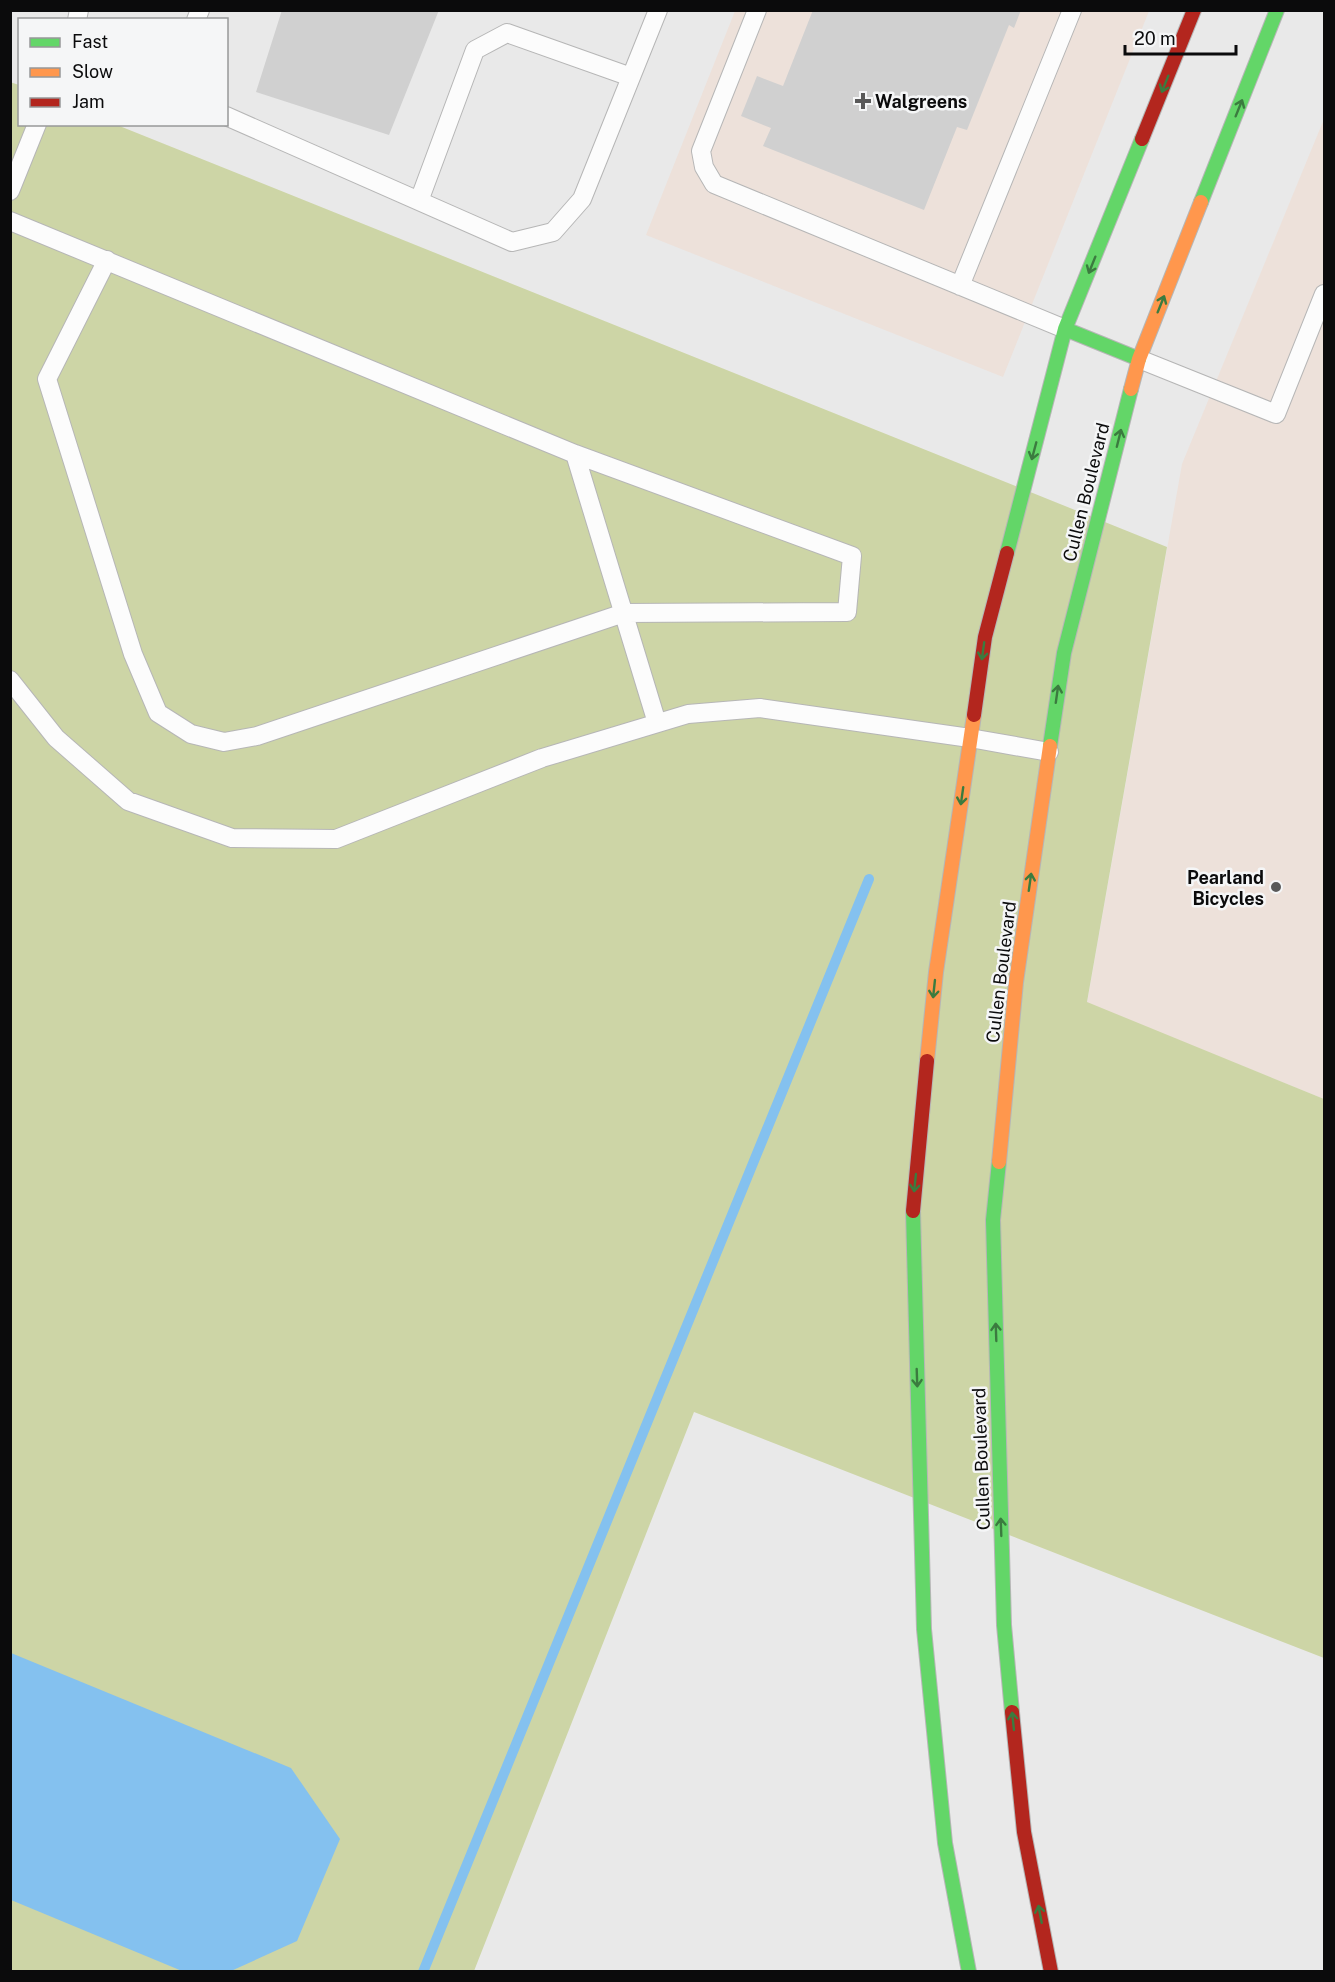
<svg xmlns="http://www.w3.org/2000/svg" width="1335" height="1982" font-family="'Public Sans',sans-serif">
  <rect width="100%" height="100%" fill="#e9e9e9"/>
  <!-- commercial -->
  <path fill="#ede1da" d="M 735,11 L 1149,11 L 1003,377 L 646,235 Z
    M 1324,119 L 1324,1099 L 1087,1003 L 1182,464 Z"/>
  <!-- green -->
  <path fill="#cdd5a6" d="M 10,82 L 19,85 L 20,124 L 117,125 L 1167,547 L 1087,1002 L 1324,1099 L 1324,1658 L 694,1412 L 474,1971 L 11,1971 Z"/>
  <!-- water -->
  <path fill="#84c1ef" d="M 11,1653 L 291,1768 L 340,1839 L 297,1941 L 231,1971 L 182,1971 L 11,1900 Z"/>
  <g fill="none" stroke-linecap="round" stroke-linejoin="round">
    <!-- stream -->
    <path stroke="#84c1ef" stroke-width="10" d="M 423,1972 L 869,879"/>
  </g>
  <!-- building -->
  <path fill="#d0d0d0" d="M 282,10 L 439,10 L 389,135 L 256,92 Z
    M 813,10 L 1021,10 L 1014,28 L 1009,25 L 967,130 L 957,127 L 924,210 L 763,146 L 771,128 L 741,116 L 757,76 L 783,86 Z"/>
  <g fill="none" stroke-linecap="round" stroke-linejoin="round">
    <!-- lane casing -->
    <g stroke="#b6b6b6" stroke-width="20">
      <path id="lane" d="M 757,10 L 701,151 L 704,167 L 714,184 L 1065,329
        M 77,20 L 79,10
        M 196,20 L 200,10
        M 226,116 L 512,242 L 553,232 L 582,199 L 658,10
        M 10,191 L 37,124
        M 419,201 L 475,50 L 507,33 L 631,77
        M 10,221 L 575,454 L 657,723
        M 107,260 L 47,379 L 133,654 L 158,713 L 191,734 L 224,742 L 257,736 L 624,613 L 847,612 L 852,556 L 575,454
        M 960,286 L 1072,10
        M 1139,359 L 1276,414 L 1324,294
        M 10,680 L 56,738 L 128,801 L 232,838 L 336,839 L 542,758 L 688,714 L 760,708 L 970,738 L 1049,752"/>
    </g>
    <!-- fast casing -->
    <g stroke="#b6b6b6" stroke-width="16">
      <path id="fast" d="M 1201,202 L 1277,10
        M 1065,329 L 1139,359
        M 1007,553 L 1065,329 L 1142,139
        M 1050,746 L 1064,653 L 1131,389
        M 999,1162 L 993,1220 L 1004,1625 L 1012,1712
        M 913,1211 L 924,1629 L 945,1843 L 969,1972"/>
    </g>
    <!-- slow casing -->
    <g stroke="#b6b6b6" stroke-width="16">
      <path id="slow" d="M 1131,389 L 1139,359 L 1201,202
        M 927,1061 L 936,972 L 974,715
        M 999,1162 L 1016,982 L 1050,746"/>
    </g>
    <!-- jam casing -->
    <g stroke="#b6b6b6" stroke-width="16">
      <path id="jam" d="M 1142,139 L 1194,10
        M 974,715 L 985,637 L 1007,553
        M 913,1211 L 927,1061
        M 1012,1712 L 1024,1832 L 1051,1972"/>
    </g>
    <!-- lane -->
    <use href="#lane" stroke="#fcfcfc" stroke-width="18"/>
    <!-- fast -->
    <use href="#fast" stroke="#63d668" stroke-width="14"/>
    <!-- slow -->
    <use href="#slow" stroke="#ff974d" stroke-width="14"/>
    <!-- jam -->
    <use href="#jam" stroke="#b3261e" stroke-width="14"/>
  </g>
  <!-- one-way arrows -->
  <defs><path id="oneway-shaft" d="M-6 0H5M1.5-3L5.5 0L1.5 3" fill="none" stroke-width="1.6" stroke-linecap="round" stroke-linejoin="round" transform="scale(1.5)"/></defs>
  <g stroke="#3b7b3f">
    <use href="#oneway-shaft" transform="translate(1165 84) rotate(112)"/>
    <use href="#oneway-shaft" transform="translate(1239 108) rotate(-68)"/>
    <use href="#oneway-shaft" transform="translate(1092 265) rotate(112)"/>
    <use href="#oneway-shaft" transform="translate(1161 304) rotate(-68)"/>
    <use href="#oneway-shaft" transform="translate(1119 438) rotate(-76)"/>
    <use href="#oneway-shaft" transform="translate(1034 451) rotate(105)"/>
    <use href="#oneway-shaft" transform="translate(983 651) rotate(98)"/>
    <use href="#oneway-shaft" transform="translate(1057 694) rotate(-82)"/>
    <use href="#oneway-shaft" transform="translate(962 796) rotate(98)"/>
    <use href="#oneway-shaft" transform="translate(1030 882) rotate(-82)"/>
    <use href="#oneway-shaft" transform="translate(934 989) rotate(96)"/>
    <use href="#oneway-shaft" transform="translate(915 1183) rotate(96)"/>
    <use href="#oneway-shaft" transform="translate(996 1332) rotate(-92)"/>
    <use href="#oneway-shaft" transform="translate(917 1378) rotate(88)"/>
    <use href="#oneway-shaft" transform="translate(1001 1527) rotate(-92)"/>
    <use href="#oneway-shaft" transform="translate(1013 1721) rotate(-96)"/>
    <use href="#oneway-shaft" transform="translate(1040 1914) rotate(-101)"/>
  </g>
  <!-- markers -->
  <g fill="#595959" stroke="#f5f6f7" stroke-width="2">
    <path d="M860 92h6v6h6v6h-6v6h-6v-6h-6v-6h6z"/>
    <circle cx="1276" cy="887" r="6"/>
  </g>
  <g text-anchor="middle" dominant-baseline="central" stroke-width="5" stroke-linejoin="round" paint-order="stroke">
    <!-- poi labels -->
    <g font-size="18" font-weight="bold" fill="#0b0b0c" stroke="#f5f6f7" text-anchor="start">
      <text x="875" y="101">Walgreens</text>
      <text x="1264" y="877" text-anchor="end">Pearland<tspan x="1264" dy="21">Bicycles</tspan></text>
    </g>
    <!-- street labels -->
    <g font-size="18" fill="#0b0b0c" stroke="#f5f6f7">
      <text transform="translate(1086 492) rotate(-76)">Cullen Boulevard</text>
      <text transform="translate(1001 972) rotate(-83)">Cullen Boulevard</text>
      <text transform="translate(981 1459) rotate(-92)">Cullen Boulevard</text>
    </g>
  </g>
  <!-- border -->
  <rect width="1335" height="1982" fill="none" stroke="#0b0b0c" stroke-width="24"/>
  <!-- legend -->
  <rect x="18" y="18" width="210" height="108" fill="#f5f6f7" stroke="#979899" stroke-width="1.5"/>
  <rect x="30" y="38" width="30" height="9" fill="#63d668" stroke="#979899" stroke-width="1.5"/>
  <text x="72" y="48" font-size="18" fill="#0b0b0c">Fast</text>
  <rect x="30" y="68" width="30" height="9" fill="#ff974d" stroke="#979899" stroke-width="1.5"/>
  <text x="72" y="78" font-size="18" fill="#0b0b0c">Slow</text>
  <rect x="30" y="98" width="30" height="9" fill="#b3261e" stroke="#979899" stroke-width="1.5"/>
  <text x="72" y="108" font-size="18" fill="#0b0b0c">Jam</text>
  <!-- scale -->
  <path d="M1125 45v9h111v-9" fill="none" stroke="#0b0b0c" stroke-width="3"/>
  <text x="1134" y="45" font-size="18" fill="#0b0b0c" stroke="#f5f6f7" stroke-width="4.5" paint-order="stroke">20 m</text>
</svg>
